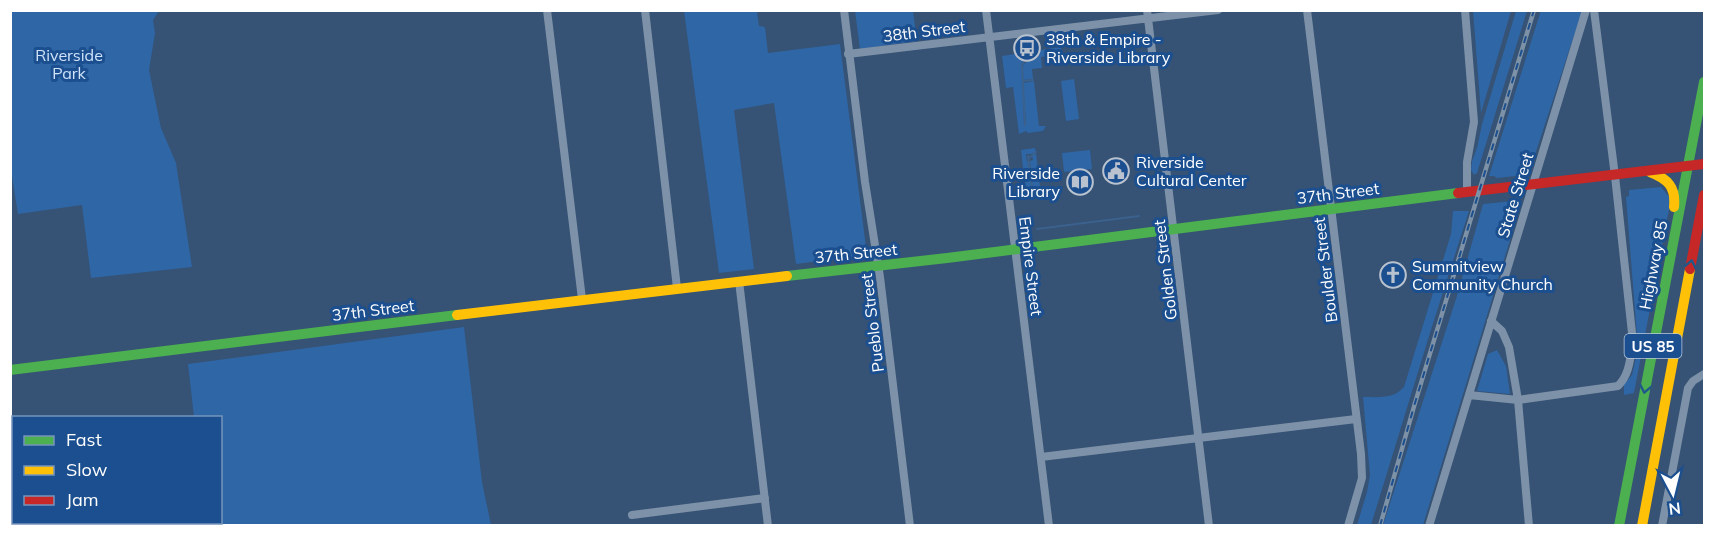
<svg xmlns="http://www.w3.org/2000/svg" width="1715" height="536" font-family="Mulish,sans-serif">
  <rect width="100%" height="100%" fill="#365274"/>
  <!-- green -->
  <path fill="#2f66a5" d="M 1541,10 L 1582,11 L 1530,170 L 1528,170 L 1525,175 L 1497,178 L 1494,176 L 1489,176 Z
    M 10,11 L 159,11 L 153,20 L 155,33 L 149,70 L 161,128 L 176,163 L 192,267 L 91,278 L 82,205 L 18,214 L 10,164 Z
    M 684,11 L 757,11 L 759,26 L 765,27 L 768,53 L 840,44 L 866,247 L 860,256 L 796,264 L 774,103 L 734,110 L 754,269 L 719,273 Z
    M 855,11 L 913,11 L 917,41 L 860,49 Z
    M 1473,11 L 1511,11 L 1481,113 Z
    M 1516,11 L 1527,11 L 1477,173 L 1474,175 L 1471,170 L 1472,161 L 1477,148 L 1482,124 Z
    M 1061,47 L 1062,54 L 1041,57 L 1042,68 L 1032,69 L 1033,79 L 1023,80 C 1022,62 1021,65 1036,57 L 1026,59 L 1022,63 L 1024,125 L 1026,125 L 1023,83 L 1034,81 L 1039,126 L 1046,126 L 1043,131 L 1028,133 L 1026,131 L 1019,134 L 1013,87 L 1006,88 L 1002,56 Z
    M 1074,79 L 1079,119 L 1066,121 L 1061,81 Z
    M 1035,148 L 1036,152 L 1031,154 L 1026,154 L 1027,162 L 1028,162 L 1032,187 L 1030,161 L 1033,160 L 1032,156 L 1036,153 L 1040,186 L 1037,193 L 1026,195 L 1021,150 Z
    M 1090,150 L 1092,169 L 1064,172 L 1062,153 Z
    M 1661,187 L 1671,199 L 1634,393 L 1624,395 L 1624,384 L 1632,375 L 1638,349 L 1626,197 L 1629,196 L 1629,190 Z
    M 1513,201 L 1518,214 L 1423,525 L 1383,525 L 1456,299 L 1483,204 Z
    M 1453,211 L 1469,211 L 1430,333 L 1371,525 L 1357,525 L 1367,492 L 1370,475 L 1363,397 C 1380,397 1393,399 1404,387 L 1451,234 Z
    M 464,327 L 482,482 L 491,525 L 206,525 L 206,523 L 220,522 L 220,418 L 194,417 L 188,364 Z
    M 1497,350 L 1506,366 L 1510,394 L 1477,391 L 1488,354 Z"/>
  <!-- water -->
  <path fill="#3b618d" d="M 13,470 L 14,522 L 193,522 L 193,525 L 11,525 L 11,472 Z"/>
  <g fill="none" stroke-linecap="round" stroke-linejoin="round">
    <!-- stream -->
    <path stroke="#3b618d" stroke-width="2" d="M 1023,81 L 1033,80
      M 1025,125 L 1022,65 L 1024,61 L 1035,58
      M 1028,156 L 1032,186
      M 1029,158 L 1036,152
      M 1037,229 L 1139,216"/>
    <!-- street -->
    <path stroke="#7d92a8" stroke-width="8" d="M 547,10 L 582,299
      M 645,10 L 677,288
      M 844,10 L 865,182 L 880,277 L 910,526
      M 986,10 L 1049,526
      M 1147,10 L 1209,526
      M 1307,10 L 1361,454 L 1362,478 L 1348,526
      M 1465,10 L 1474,122 L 1467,162 L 1467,192
      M 848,54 L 1218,10
      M 739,281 L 768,526
      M 1491,321 L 1502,331 L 1509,347 L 1518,400 L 1529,526
      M 1469,395 L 1518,400 L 1618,386 C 1630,374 1630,358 1633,342 L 1615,176 L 1594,10
      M 1041,457 L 1356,419
      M 632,515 L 765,498
      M 1429,526 L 1586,10
      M 1662,526 L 1688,388 L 1693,381 L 1704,374"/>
    <!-- fast -->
    <path stroke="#4caf50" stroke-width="10" d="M 787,276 L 947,258 L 1458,193
      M 10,370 L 457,315
      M 1619,526 L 1704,82"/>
    <!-- slow -->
    <path stroke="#ffc107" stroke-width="10" d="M 1650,172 C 1668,179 1676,187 1674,207
      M 457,315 L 787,276
      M 1642,526 L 1690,269"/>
    <!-- jam -->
    <path stroke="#c62828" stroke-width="10" d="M 1458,193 L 1704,164
      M 1690,269 L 1704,195"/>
    <!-- rail casing -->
    <g stroke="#7e92a7" stroke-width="4.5">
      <path id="rail" d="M 1380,526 L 1415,403 L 1534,10"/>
    </g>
    <!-- rail -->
    <use href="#rail" stroke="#1b4f8f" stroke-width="2" stroke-dasharray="7" stroke-linecap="butt"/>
  </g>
  <!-- one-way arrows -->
  <defs><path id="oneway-chevron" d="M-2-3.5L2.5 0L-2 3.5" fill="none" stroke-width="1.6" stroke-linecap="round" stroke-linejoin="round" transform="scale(1.5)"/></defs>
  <g stroke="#205989">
    <use href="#oneway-chevron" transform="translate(1691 264) rotate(-79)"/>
    <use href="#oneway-chevron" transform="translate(1645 389) rotate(101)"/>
  </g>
  <!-- icons -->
  <defs>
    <g id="bus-ring" transform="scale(1.35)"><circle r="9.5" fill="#1b4f8f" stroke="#b9c2ce" stroke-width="1.5"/><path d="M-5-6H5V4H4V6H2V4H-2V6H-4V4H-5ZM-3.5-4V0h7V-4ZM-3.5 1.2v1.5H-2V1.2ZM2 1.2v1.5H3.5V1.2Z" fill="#b9c2ce"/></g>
    <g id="civic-ring" transform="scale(1.35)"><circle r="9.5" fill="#1b4f8f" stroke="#b9c2ce" stroke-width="1.5"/><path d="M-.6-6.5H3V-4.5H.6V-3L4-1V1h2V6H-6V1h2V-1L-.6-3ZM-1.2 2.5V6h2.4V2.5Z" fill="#b9c2ce"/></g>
    <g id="library-ring" transform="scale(1.35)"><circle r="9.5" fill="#1b4f8f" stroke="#b9c2ce" stroke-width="1.5"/><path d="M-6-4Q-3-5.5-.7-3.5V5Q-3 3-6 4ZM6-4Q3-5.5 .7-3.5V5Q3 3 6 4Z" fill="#b9c2ce"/></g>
    <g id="church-ring" transform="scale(1.35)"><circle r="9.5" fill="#1b4f8f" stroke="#b9c2ce" stroke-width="1.5"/><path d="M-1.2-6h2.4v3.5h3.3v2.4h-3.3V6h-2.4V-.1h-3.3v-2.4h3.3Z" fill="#b9c2ce"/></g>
  </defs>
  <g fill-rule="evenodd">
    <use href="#bus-ring" x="1027" y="48"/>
    <use href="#civic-ring" x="1116" y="171"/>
    <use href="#library-ring" x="1080" y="182"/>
    <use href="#church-ring" x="1393" y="275"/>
  </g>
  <g text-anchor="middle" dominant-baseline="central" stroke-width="6" stroke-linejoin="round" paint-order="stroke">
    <!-- shield labels -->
    <rect fill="#1b4f8f" stroke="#bbcadd" stroke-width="1.5" x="1624.5" y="334" width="57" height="24" rx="4.5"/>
    <g font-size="15" font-weight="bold" fill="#fff">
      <text x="1653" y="346">US 85</text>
    </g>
    <!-- street labels -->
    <g font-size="16" fill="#fff" stroke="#1b4f8f">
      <text transform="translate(924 31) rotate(-7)">38th Street</text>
      <text transform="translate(1338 193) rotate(-7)">37th Street</text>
      <text transform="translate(1515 195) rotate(-73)">State Street</text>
      <text transform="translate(856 253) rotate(-6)">37th Street</text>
      <text transform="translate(1653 265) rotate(-79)">Highway 85</text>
      <text transform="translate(1031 266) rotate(83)">Empire Street</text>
      <text transform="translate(1165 270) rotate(-97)">Golden Street</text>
      <text transform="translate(1325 270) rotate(-97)">Boulder Street</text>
      <text transform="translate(373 310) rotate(-7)">37th Street</text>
      <text transform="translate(872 323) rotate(-97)">Pueblo Street</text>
    </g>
    <!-- poi labels -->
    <g font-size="16" fill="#fff" stroke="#1b4f8f" text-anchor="start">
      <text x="1046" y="39">38th &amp; Empire -<tspan x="1046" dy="18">Riverside Library</tspan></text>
      <text x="1136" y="162">Riverside<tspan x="1136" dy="18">Cultural Center</tspan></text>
      <text x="1060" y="173" text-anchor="end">Riverside<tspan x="1060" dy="18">Library</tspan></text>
      <text x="1412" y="266">Summitview<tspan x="1412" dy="18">Community Church</tspan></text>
    </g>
    <!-- park labels -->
    <g font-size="16" fill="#cfe3fa" stroke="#1b4f8f">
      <text x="69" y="55">Riverside<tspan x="69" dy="18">Park</tspan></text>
    </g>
  </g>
  <!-- border -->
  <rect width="1715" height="536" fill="none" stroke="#ffffff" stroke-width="24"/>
  <!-- legend -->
  <rect x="12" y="416" width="210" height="108" fill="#1b4f8f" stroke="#7695bc" stroke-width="1.5"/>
  <rect x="24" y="436" width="30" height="9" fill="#4caf50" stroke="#7695bc" stroke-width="1.5"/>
  <text x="66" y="446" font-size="18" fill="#ffffff">Fast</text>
  <rect x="24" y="466" width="30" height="9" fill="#ffc107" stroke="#7695bc" stroke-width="1.5"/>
  <text x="66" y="476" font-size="18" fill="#ffffff">Slow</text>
  <rect x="24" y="496" width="30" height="9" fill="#c62828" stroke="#7695bc" stroke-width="1.5"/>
  <text x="66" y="506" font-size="18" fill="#ffffff">Jam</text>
  <!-- north arrow -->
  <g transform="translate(1673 494) rotate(173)" stroke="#1b4f8f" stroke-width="4.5" paint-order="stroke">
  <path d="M0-4.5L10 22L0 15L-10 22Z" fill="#ffffff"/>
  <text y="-9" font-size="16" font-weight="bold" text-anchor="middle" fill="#ffffff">N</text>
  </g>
</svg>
